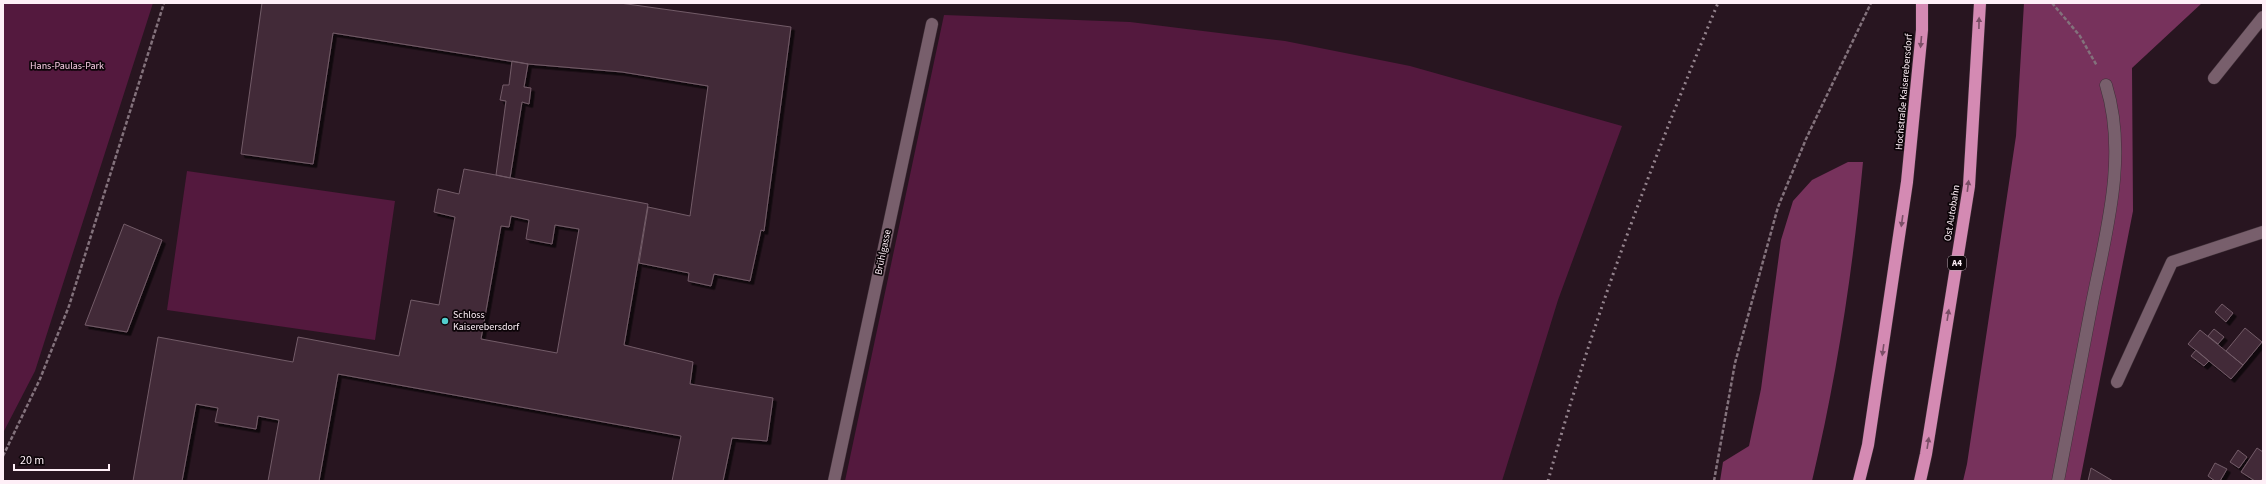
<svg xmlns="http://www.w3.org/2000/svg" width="2266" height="484" font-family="'Source Sans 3',sans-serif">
  <defs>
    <filter id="shadow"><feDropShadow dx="3.5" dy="3.5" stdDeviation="0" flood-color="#0009"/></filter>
  </defs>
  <rect width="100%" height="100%" fill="#281520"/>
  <!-- green -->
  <path fill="#54193e" d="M 3,3 L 153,3 L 35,371 L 3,433 Z
    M 944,15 L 1130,22 L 1285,41 L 1410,66 L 1622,126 L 1558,300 L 1502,481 L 845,481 Z
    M 187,171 L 395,201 L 375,340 L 167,310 Z"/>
  <!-- forest -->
  <path fill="#77325c" d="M 2024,3 L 2202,3 L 2132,68 L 2133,211 L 2080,481 L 1963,481 L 1967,464 L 2016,136 Z
    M 1848,162 L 1863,162 C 1853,269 1837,376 1812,481 L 1720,481 L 1723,462 L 1749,446 L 1761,389 L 1781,240 L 1793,201 L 1812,180 Z"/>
  <!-- building -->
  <path fill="#422c38" stroke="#735b68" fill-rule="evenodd" filter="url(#shadow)" d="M 262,3 L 620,3 L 791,27 L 764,231 L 761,230 L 750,281 L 714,274 L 711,286 L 688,281 L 689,273 L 639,263 L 648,207 L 690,216 L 708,86 L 622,72 L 528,64 L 333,33 L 313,164 L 241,154 Z
    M 512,61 L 528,64 L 524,87 L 531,88 L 529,104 L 522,102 L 510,178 L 496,175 L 506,101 L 500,100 L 503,85 L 509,85 Z
    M 464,169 L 648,204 L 624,345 L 693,362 L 690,384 L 773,398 L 767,441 L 732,438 L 723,481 L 672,481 L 681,436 L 338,374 L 319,481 L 268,481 L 279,420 L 258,416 L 256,429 L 215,422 L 218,408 L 196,404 L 182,481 L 133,481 L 158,337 L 293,362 L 298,337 L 399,356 L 411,300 L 439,305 L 455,217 L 434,212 L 438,189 L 459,194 ZM 511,216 L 529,220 L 526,239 L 552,244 L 555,225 L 579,229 L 557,353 L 481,339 L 501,226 L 509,227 Z
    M 124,224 L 162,240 L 127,332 L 85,325 Z
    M 2222,304 L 2233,313 L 2226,322 L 2215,312 Z
    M 2245,328 L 2262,342 L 2243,365 L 2226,351 Z
    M 2214,329 L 2224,337 L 2218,344 L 2208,336 Z
    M 2200,330 L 2243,365 L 2231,379 L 2188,344 Z
    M 2196,350 L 2209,361 L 2204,366 L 2191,356 Z
    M 2257,448 L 2263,452 L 2263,478 L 2261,481 L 2255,481 L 2241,472 Z
    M 2238,450 L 2247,457 L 2239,468 L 2230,462 Z
    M 2215,463 L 2227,469 L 2220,481 L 2215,481 L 2208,476 Z
    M 2091,468 L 2113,481 L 2088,481 Z"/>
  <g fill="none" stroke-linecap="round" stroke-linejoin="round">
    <!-- lane casing -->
    <g stroke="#403139" stroke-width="13">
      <path id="lane" d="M 2214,78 L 2263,17
        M 2117,382 L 2172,262 L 2263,232
        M 2058,481 C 2069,422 2081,362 2092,303 C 2106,232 2128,156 2106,85"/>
    </g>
    <!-- street casing -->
    <g stroke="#403139" stroke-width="13">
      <path id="street" d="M 834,481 L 932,24"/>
    </g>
    <!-- highway casing -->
    <g stroke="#403139" stroke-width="13">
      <path id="highway" d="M 1859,481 L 1868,445 L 1907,182 L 1922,30 L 1922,3
        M 1920,481 L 1926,454 L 1969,186 L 1980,3"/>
    </g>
    <!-- path -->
    <path stroke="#83727c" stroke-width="2.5" stroke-dasharray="4 2" stroke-linecap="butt" d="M 2052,3 L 2080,36 L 2097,66
      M 3,456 L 40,379 L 69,306 L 164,3
      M 1714,481 L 1735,363 L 1778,207 L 1806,139 L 1871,3"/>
    <!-- lane -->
    <use href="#lane" stroke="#785f6c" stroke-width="12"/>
    <!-- street -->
    <use href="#street" stroke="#785f6c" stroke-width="12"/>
    <!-- highway -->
    <use href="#highway" stroke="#d48ab3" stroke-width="12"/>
    <!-- rail -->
    <path stroke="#95848e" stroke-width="3" stroke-dasharray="2 4" stroke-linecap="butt" d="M 1548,481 C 1593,318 1653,159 1718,3"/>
  </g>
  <!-- one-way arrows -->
  <defs><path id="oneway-solid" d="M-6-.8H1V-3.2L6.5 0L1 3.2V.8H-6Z"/></defs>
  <g fill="#7a4e66">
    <use href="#oneway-solid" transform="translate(1979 23) rotate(-89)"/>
    <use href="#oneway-solid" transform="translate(1921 42) rotate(95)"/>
    <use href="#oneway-solid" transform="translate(1968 186) rotate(-83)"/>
    <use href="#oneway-solid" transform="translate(1902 221) rotate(98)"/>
    <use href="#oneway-solid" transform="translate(1948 315) rotate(-81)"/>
    <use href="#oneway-solid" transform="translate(1883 350) rotate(98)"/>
    <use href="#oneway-solid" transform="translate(1928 443) rotate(-81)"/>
  </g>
  <!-- markers -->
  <circle fill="#52cdcd" stroke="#0c0408" stroke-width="1.5" cx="445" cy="321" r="4"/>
  <g text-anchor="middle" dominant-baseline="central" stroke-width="3.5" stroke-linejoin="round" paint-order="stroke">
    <!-- shield labels -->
    <rect fill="#0c0408" stroke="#b5a8af" stroke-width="1" x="1948" y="256" width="18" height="14" rx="3"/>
    <g font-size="9" font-weight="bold" fill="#feeff7">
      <text x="1957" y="263">A4</text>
    </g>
    <!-- park labels -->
    <g font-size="10" fill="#fbd0e7" stroke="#0c0408">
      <text x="67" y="66">Hans-Paulas-Park</text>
    </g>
    <!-- street labels -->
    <g font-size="10" fill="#feeff7" stroke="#0c0408">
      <text transform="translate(1904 92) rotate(-85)">Hochstraße Kaiserebersdorf</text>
      <text transform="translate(1952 213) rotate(-81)">Ost Autobahn</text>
      <text transform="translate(883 252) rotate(-78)">Brühlgasse</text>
    </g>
    <!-- poi labels -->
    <g font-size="10" fill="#feeff7" stroke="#0c0408" text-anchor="start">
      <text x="453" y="315">Schloss<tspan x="453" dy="12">Kaiserebersdorf</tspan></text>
    </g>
  </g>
  <!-- border -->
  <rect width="2266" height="484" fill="none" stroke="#feeff7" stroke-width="8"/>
  <!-- scale -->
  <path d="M14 464v6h95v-6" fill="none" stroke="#feeff7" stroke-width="2"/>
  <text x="20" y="464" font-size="12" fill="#feeff7" stroke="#0c0408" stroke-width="3" paint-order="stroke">20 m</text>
</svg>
